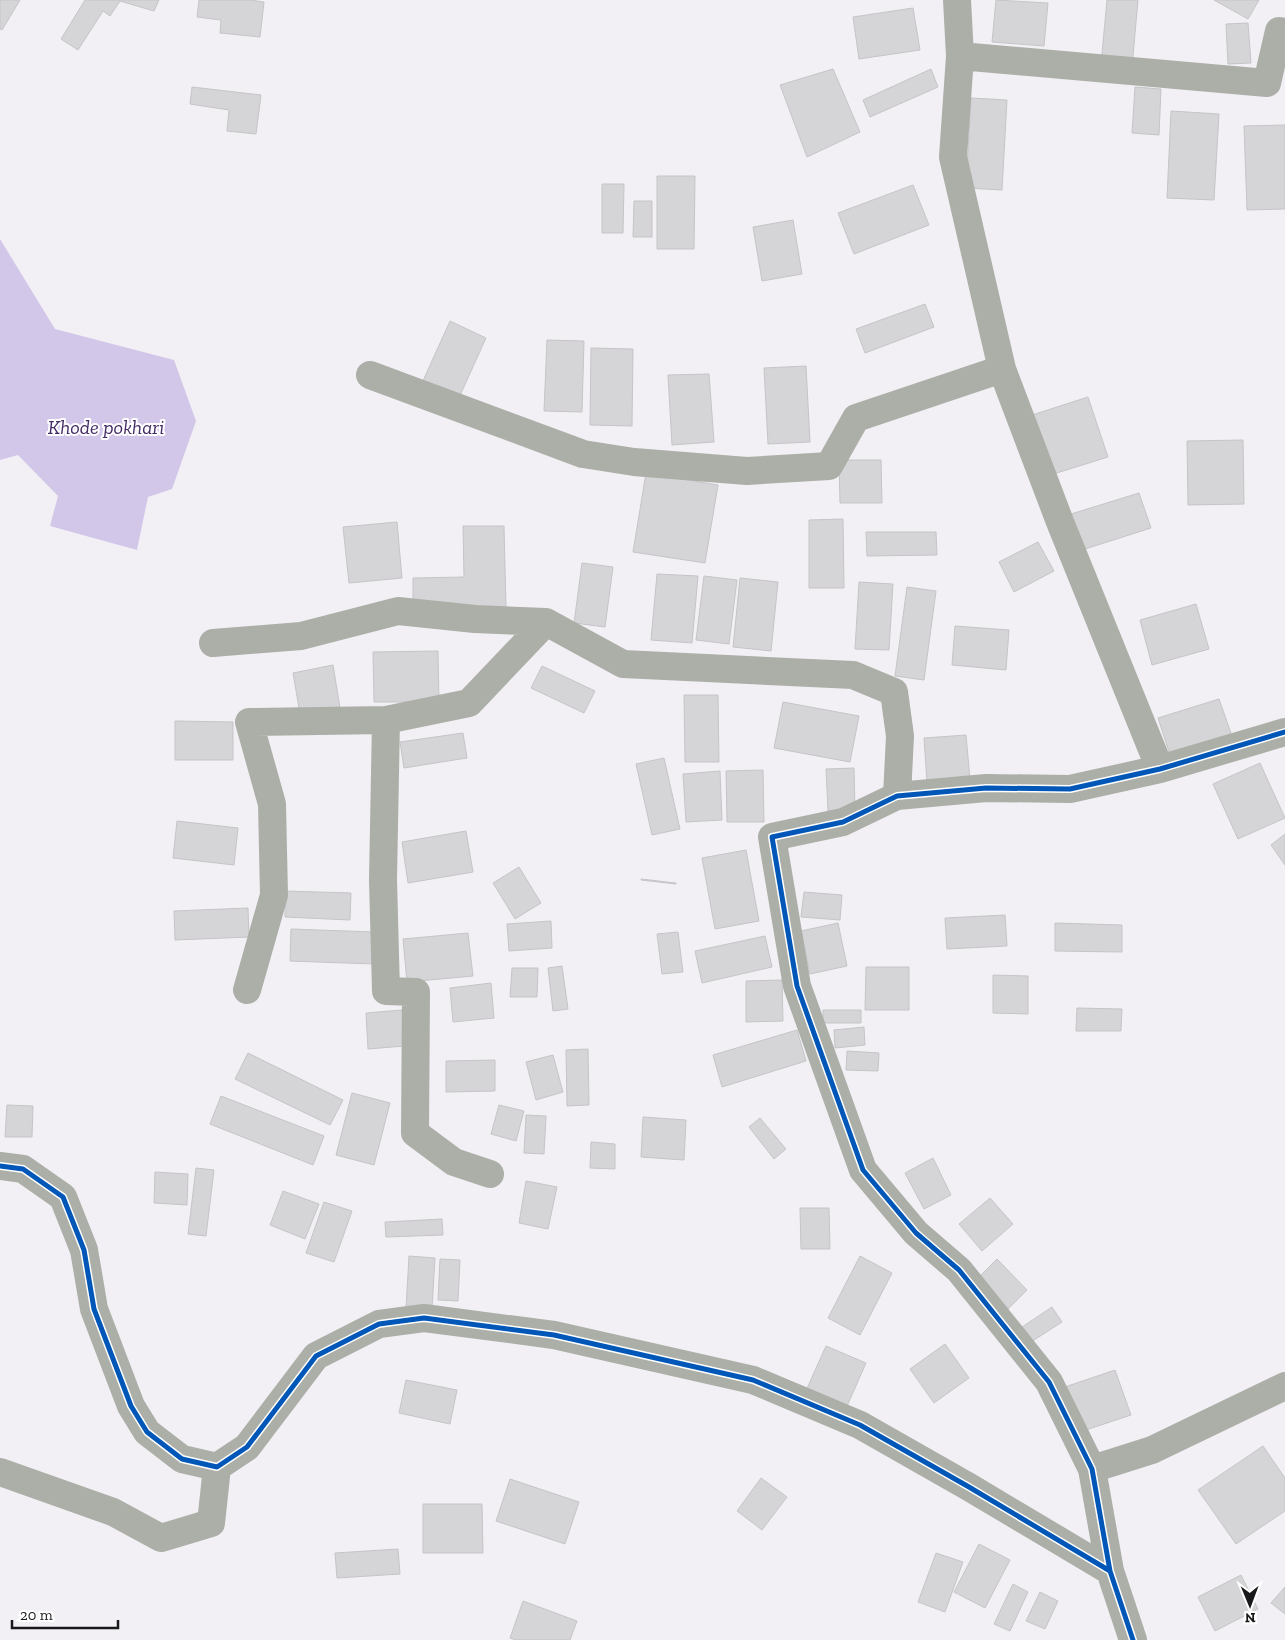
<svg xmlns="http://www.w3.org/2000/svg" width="1285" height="1640" font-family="'Zilla Slab',serif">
  <rect width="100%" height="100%" fill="#f2f0f4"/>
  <!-- water -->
  <path fill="#d2c7e9" d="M 0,239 L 55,329 L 174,360 L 196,421 L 172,489 L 148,497 L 137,550 L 50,526 L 58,496 L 18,455 L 0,460 Z"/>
  <!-- building -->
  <path fill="#d5d4d6" stroke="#c5c4c6" d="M 0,0 L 20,0 L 2,30 L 0,29 Z
    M 85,0 L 159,0 L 154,11 L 120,1 L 110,16 L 103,11 L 78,50 L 61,39 Z
    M 199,0 L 250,0 L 264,2 L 260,37 L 220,33 L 221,20 L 197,17 Z
    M 996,0 L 1048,3 L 1044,46 L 992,42 Z
    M 1107,0 L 1138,0 L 1132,67 L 1101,64 Z
    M 1214,0 L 1259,0 L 1248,19 Z
    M 913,8 L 920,50 L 859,59 L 853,17 Z
    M 1248,23 L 1251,63 L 1228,64 L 1226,24 Z
    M 833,69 L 860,132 L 807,157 L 780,85 Z
    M 931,69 L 938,87 L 870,117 L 863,100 Z
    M 192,87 L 261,95 L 256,134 L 227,131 L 229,110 L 190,104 Z
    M 1135,87 L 1161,89 L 1159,135 L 1132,133 Z
    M 971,98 L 1007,100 L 1002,190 L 966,188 Z
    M 1171,111 L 1219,114 L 1214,200 L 1167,198 Z
    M 1285,125 L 1285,209 L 1247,210 L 1244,126 Z
    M 657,176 L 695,176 L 694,249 L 657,249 Z
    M 602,184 L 624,184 L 623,233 L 602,233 Z
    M 913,185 L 929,225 L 854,254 L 838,213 Z
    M 634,201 L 652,201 L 652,237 L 633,237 Z
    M 793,220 L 802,274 L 762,281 L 753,227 Z
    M 925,304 L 934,327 L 865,353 L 856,329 Z
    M 450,321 L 486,338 L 458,400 L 422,383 Z
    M 547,340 L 584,341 L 582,412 L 544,411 Z
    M 591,348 L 633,349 L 632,426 L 590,425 Z
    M 806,366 L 810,442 L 768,444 L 764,368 Z
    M 709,374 L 714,442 L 672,445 L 668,375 Z
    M 1088,397 L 1108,457 L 1047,476 L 1029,416 Z
    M 1243,440 L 1244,504 L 1188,505 L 1187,441 Z
    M 839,460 L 881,460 L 882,503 L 840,503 Z
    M 646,473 L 718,485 L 705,563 L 633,552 Z
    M 1139,493 L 1151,528 L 1082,550 L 1071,514 Z
    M 843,519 L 844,588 L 809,588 L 809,520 Z
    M 397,522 L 402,578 L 349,583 L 343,527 Z
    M 463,526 L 504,526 L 506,609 L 413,611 L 413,578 L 464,577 Z
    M 866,532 L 936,532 L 937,555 L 867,556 Z
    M 1038,542 L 1054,571 L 1014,592 L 999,562 Z
    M 582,563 L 613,567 L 605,627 L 574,623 Z
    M 657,574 L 698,576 L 692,643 L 651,640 Z
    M 704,576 L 737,580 L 729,644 L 696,640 Z
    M 740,578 L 778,582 L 771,651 L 733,647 Z
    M 859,582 L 893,584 L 889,650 L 855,649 Z
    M 907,587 L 936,591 L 924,680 L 895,676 Z
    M 1196,604 L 1209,649 L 1152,665 L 1140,620 Z
    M 955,626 L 1009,630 L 1006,670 L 952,665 Z
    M 438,651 L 439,702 L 374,702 L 373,652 Z
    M 333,665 L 340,708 L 300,714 L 293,673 Z
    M 542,666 L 595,691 L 584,713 L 531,688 Z
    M 684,695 L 718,695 L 719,762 L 685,762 Z
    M 1219,699 L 1232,736 L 1170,755 L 1158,718 Z
    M 783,702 L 859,716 L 850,762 L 774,748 Z
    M 175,721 L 233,722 L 233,760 L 175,760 Z
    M 463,733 L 467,758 L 404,768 L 400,742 Z
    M 966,735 L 970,779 L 927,782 L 924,738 Z
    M 664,758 L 680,829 L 652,835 L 636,764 Z
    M 1260,763 L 1285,818 L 1238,839 L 1213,784 Z
    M 854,768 L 855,810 L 828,811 L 826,769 Z
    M 763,770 L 764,822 L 727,822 L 726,771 Z
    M 720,771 L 722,820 L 686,822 L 683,774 Z
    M 177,821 L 238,828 L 234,865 L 173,858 Z
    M 466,831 L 473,872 L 408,883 L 402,842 Z
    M 1285,834 L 1285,865 L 1271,845 Z
    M 746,850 L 759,921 L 715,929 L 702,858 Z
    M 519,867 L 541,903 L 515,919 L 493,883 Z
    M 641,879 L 676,883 L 676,884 L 641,880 Z
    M 285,891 L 351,893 L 350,920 L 285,917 Z
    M 804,892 L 842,895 L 840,920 L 801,917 Z
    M 248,908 L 249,937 L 175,940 L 174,911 Z
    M 1005,915 L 1007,946 L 947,949 L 945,918 Z
    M 551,921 L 552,948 L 509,951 L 507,924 Z
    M 838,923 L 847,966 L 810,974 L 801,931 Z
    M 1055,923 L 1122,925 L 1122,952 L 1055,951 Z
    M 291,929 L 375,932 L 374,964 L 290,961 Z
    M 678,932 L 683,972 L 662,974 L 657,934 Z
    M 468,933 L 473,976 L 407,982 L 403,939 Z
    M 765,936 L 772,967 L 702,983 L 695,951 Z
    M 562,966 L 568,1009 L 553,1011 L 548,968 Z
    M 866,967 L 909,967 L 909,1010 L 865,1010 Z
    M 512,968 L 538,968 L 537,997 L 510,997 Z
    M 993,975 L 1028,976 L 1028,1014 L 993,1013 Z
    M 782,980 L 783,1021 L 746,1022 L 746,981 Z
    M 491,983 L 494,1018 L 453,1022 L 450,988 Z
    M 1077,1008 L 1122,1009 L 1121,1031 L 1076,1031 Z
    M 402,1010 L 405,1046 L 368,1049 L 366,1013 Z
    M 823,1010 L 861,1010 L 861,1023 L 823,1023 Z
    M 864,1027 L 865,1045 L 835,1048 L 834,1030 Z
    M 797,1030 L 806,1061 L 722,1087 L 713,1055 Z
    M 588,1049 L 589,1105 L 567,1106 L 566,1050 Z
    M 847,1051 L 879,1053 L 878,1071 L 846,1070 Z
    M 248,1053 L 343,1100 L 330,1125 L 235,1079 Z
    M 553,1055 L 563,1092 L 536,1100 L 526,1062 Z
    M 495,1060 L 495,1091 L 446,1092 L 446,1061 Z
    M 352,1093 L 390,1103 L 374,1165 L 336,1155 Z
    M 221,1096 L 324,1136 L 313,1165 L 210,1124 Z
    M 7,1105 L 33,1106 L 32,1137 L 5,1137 Z
    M 499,1105 L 524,1111 L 516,1141 L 491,1134 Z
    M 526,1115 L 546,1116 L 544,1154 L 524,1153 Z
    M 643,1117 L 686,1120 L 684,1160 L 641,1157 Z
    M 760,1118 L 786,1149 L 774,1159 L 749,1127 Z
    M 591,1142 L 615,1144 L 615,1169 L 590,1168 Z
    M 933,1158 L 951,1195 L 924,1209 L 905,1173 Z
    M 196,1168 L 214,1170 L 206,1236 L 188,1234 Z
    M 155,1172 L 188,1174 L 187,1205 L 154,1203 Z
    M 526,1181 L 557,1187 L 548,1229 L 519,1223 Z
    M 283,1191 L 319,1204 L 305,1239 L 270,1225 Z
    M 990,1198 L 1013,1224 L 982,1251 L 959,1224 Z
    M 324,1202 L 352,1211 L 334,1262 L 306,1253 Z
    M 800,1208 L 829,1208 L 830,1249 L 801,1249 Z
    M 442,1219 L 443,1235 L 386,1237 L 385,1222 Z
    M 409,1256 L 435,1258 L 432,1309 L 406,1308 Z
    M 860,1256 L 892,1273 L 860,1335 L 828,1318 Z
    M 440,1259 L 460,1260 L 458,1301 L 438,1300 Z
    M 997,1259 L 1027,1290 L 1003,1314 L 973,1283 Z
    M 1052,1307 L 1062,1322 L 1031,1342 L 1022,1327 Z
    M 945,1344 L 969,1378 L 934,1403 L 910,1369 Z
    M 826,1346 L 866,1363 L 844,1413 L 804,1395 Z
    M 1115,1370 L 1131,1415 L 1077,1433 L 1062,1388 Z
    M 406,1380 L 457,1390 L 450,1424 L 399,1413 Z
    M 1263,1446 L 1285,1478 L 1285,1511 L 1236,1544 L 1198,1490 Z
    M 761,1478 L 787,1497 L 762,1530 L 737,1511 Z
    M 510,1479 L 579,1502 L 565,1544 L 496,1521 Z
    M 423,1504 L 482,1504 L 483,1553 L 423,1553 Z
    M 979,1544 L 1010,1560 L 985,1608 L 954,1592 Z
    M 398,1549 L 400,1574 L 337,1578 L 335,1553 Z
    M 936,1553 L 963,1562 L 945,1612 L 918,1602 Z
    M 1241,1575 L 1258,1609 L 1215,1631 L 1198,1597 Z
    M 1013,1584 L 1028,1592 L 1010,1631 L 994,1624 Z
    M 1285,1587 L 1285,1614 L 1271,1603 Z
    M 1040,1592 L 1058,1601 L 1045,1629 L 1026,1621 Z
    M 523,1601 L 577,1621 L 570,1640 L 516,1640 L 510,1638 Z"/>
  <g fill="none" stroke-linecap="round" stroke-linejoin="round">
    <!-- minor -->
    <path stroke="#abafa8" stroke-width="28" d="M 957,0 L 960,56 L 953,157 L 1002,369 L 1060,522 L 1160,769
      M 960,56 L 1267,83 L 1279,31 L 1285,32
      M 370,375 L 583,454 L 634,462 L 747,471 L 829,466 L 856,418 L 1002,369
      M 213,643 L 301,636 L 398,611 L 475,619 L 546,622 L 623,664 L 853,675 L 894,692 L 900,736 L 897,796
      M 386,720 L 383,880 L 386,991 L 416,992 L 415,1133 L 454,1162 L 490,1174
      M 247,990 L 274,895 L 272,804 L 249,722 L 386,720 L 469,703 L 546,622
      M 0,1166 L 23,1169 L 63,1197 L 84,1250 L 94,1309 L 131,1406 L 147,1432 L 182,1459 L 217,1467 L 247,1447 L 316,1356 L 379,1324 L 424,1318 L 554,1335 L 753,1380 L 860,1425 L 969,1487 L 1110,1571
      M 1092,1469 L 1152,1450 L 1285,1386
      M 0,1472 L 113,1512 L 161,1538 L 211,1523 L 217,1467
      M 1133,1640 L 1110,1571 L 1092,1469 L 1049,1382 L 959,1270 L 916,1233 L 863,1170 L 797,986 L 772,837 L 843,822 L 897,796 L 986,788 L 1070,789 L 1160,769 L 1285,732"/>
    <!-- cycleway casing -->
    <g stroke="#fff" stroke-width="8">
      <path id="cycleway" d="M 0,1166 L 23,1169 L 63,1197 L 84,1250 L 94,1309 L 131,1406 L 147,1432 L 182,1459 L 217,1467 L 247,1447 L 316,1356 L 379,1324 L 424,1318 L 554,1335 L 753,1380 L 860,1425 L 969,1487 L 1110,1571
        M 1133,1640 L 1110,1571 L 1092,1469 L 1049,1382 L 959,1270 L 916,1233 L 863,1170 L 797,986 L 772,837 L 843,822 L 897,796 L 986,788 L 1070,789 L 1160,769 L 1285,732"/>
    </g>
    <!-- cycleway -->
    <use href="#cycleway" stroke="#0057b8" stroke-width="5"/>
  </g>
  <g text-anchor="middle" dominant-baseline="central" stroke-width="4" stroke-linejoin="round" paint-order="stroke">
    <!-- water labels -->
    <g font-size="20" font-style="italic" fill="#432b64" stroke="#fff">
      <text x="106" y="427">Khode pokhari</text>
    </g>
  </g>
  <!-- north arrow -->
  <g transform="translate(1250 1605) rotate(179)" stroke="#ffffff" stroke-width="4" paint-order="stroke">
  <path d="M0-4L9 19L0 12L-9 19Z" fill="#19181a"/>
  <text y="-8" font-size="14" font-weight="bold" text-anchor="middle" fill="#19181a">N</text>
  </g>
  <!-- scale -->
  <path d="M12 1620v8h106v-8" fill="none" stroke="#19181a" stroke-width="2.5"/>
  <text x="20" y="1620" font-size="15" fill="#19181a" stroke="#ffffff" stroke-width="4" paint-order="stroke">20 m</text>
</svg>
